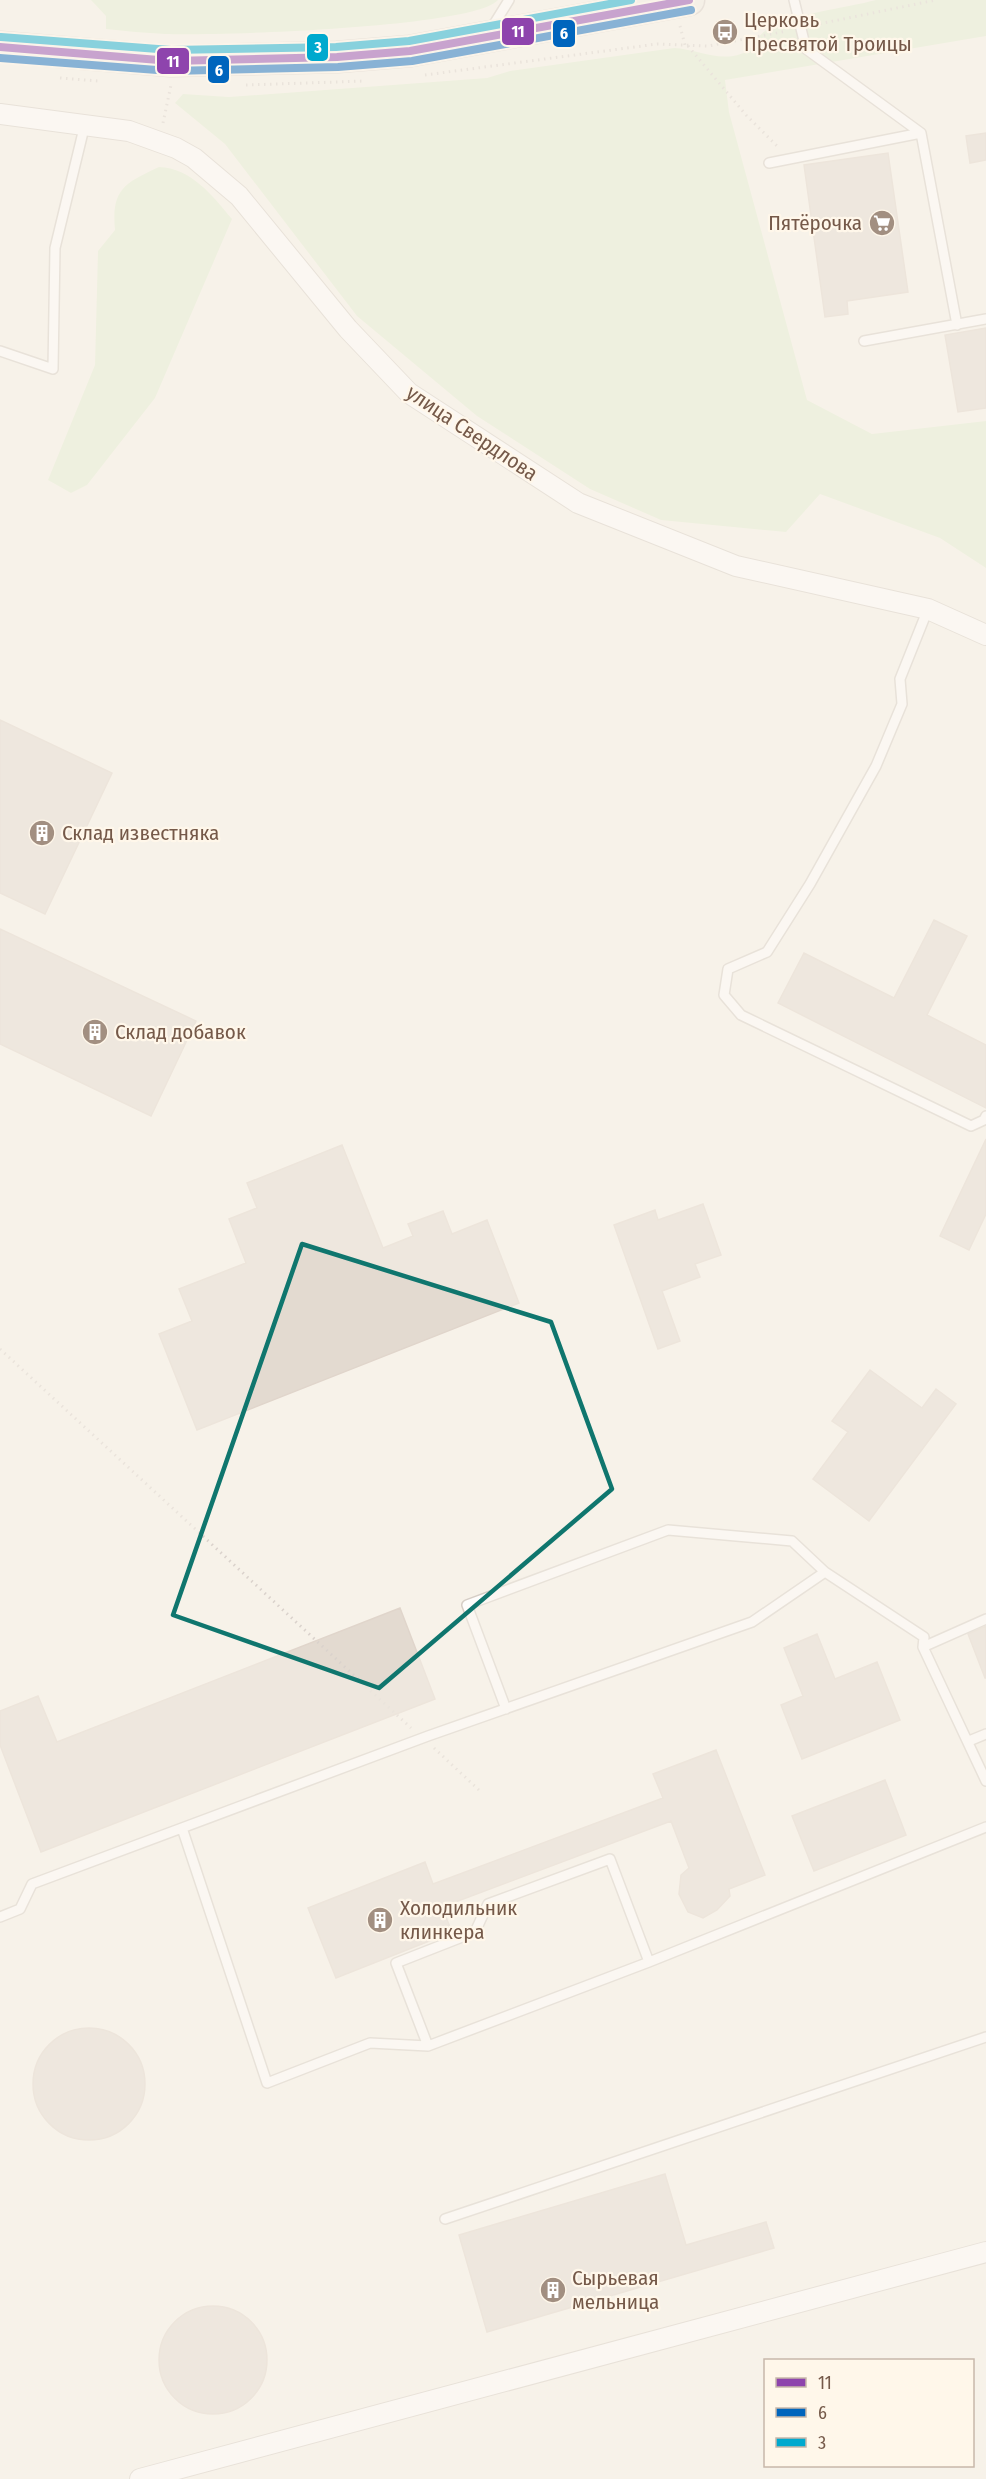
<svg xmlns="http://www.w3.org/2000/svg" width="986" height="2479" font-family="'Fira Sans Condensed',sans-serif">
  <rect width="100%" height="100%" fill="#f7f2e9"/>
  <!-- green -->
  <path fill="#e3eed3" d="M 91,0 L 498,0 C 474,28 212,36 165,34 C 145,33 125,31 106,29 L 106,16 Z
    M 876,0 L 986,0 L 986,36 L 725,80 L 729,112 L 807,400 L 872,434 L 986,421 L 986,568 L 940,538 L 820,494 L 786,532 L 661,520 L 590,489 L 477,416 L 357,316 L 225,144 L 175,103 L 183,94 L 229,97 L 487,78 L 510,71 L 674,48 C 694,49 712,59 733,56 C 759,51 752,38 768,29 C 801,12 841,9 876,0 Z
    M 159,167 C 191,168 213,196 232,219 L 155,398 L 87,485 L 71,493 L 48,480 L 95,365 L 98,251 L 115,230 C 111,189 125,183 159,167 Z"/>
  <!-- building -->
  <path fill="#e3dad0" stroke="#e0d5cb" stroke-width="1.5" d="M 986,133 L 986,160 L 970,163 L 966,136 Z
    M 888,153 L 908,292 L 847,301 L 848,314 L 825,317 L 804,165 Z
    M 986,328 L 986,408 L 958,412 L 945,335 Z
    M 0,720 L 112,773 L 45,914 L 0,893 Z
    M 934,920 L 967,936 L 927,1015 L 986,1045 L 986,1108 L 778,1003 L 804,953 L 894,998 Z
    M 0,929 L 196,1021 L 151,1116 L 0,1044 Z
    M 986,1139 L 986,1214 L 969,1250 L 940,1236 Z
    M 342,1145 L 383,1248 L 413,1236 L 408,1224 L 443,1211 L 452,1234 L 487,1220 L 519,1303 L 197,1430 L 159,1334 L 192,1321 L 179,1289 L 246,1263 L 229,1219 L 257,1208 L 247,1183 Z
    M 703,1204 L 721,1255 L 695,1264 L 700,1277 L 662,1291 L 680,1341 L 658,1349 L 614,1225 L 655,1210 L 658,1220 Z
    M 870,1370 L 922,1408 L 936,1389 L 956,1404 L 869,1521 L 813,1479 L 848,1432 L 832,1421 Z
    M 400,1608 L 435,1699 L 41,1852 L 0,1745 L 0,1711 L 38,1696 L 57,1742 Z
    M 986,1626 L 986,1678 L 985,1678 L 968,1634 Z
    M 817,1634 L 835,1679 L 877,1662 L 900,1720 L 802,1759 L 781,1705 L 803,1696 L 784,1648 Z
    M 716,1750 L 765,1875 L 729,1889 L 730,1896 L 717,1910 L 703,1918 L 688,1912 L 679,1894 L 681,1875 L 689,1868 L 671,1821 L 442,1907 L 452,1932 L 336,1978 L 308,1908 L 425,1862 L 433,1884 L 663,1798 L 653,1774 Z
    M 885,1780 L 906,1835 L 814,1871 L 792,1816 Z
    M33 2084a56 56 0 1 1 112 0a56 56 0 1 1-112 0Z
    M 665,2174 L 686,2245 L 766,2222 L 774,2248 L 487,2332 L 459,2235 Z
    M159 2360a54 54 0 1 1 108 0a54 54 0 1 1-108 0Z"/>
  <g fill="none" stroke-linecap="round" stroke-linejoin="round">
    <!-- lane casing -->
    <g stroke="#d6cec6" stroke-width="12">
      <path id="lane" d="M 794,0 L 806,49 L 921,133
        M 491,29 L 509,0
        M 769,163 L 921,133 L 957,325
        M 864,341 L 986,319
        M 0,351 L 53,369 L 55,248 L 85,124
        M 928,609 L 900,679 L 902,704 L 876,766 L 810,884 L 767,952 L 728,969 L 724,995 L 741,1015 L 971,1126 L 984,1120 L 986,1116
        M 923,1647 L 986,1619
        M 506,1709 L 467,1605 L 668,1530 L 792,1541 L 825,1572
        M 969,1741 L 986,1734
        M 182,1828 L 267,2083 L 370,2043 L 428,2046 L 649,1962 L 986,1827
        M 0,1917 L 20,1909 L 32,1884 L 428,1736 L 752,1622 L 825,1572 L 924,1637 L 923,1647 L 986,1781
        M 428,2046 L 396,1963 L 475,1932 L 488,1904 L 610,1859 L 649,1962
        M 445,2219 L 986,2037"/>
    </g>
    <!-- street casing -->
    <g stroke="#d6cec6" stroke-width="22">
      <path id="street" d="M 0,114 L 129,131 L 176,148 L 194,158 L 239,196 L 348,329 L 409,393 L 578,503 L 736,566 L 928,609 L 986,635
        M 140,2479 L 986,2252"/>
    </g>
    <!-- primary casing -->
    <g stroke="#d8cfc8" stroke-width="33">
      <path id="primary" d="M 0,47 L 171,61 L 337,57 L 410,51 L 689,0"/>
    </g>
    <!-- path -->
    <path stroke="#dad2cc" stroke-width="3" stroke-dasharray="1.5 4.5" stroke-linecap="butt" d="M 814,25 L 936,0
      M 680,26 L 685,45
      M 688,46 L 746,115 L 778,147
      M 425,75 L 657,44 L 708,46 L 787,31
      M 60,78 L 98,81
      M 246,85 L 365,81
      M 163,123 L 171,85
      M 0,1349 L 411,1728
      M 434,1748 L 480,1791"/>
    <!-- lane -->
    <use href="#lane" stroke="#fefdfc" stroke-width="9"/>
    <!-- street -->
    <use href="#street" stroke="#fefdfc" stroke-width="20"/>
    <!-- primary -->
    <use href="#primary" stroke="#f2ede5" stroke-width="30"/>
    <!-- bus-1 casing -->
    <g stroke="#fff7ea" stroke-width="12">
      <path id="bus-1" d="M 0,47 L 171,61 L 337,57 L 410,51 L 689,0"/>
    </g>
    <!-- bus-2 casing -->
    <g stroke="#fff7ea" stroke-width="12">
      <path id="bus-2" d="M 0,58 L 170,71 L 338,67 L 412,61 L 691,10"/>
    </g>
    <!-- bus-3 casing -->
    <g stroke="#fff7ea" stroke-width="12">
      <path id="bus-3" d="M 1,37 L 171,50 L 336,47 L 409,41 L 631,0"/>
    </g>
    <!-- bus-1 -->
    <use href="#bus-1" stroke="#8e44ad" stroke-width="8"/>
    <!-- bus-2 -->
    <use href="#bus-2" stroke="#0065bd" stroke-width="8"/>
    <!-- bus-3 -->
    <use href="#bus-3" stroke="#00a9ce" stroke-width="8"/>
  </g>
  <!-- marked area -->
  <path d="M0 0H986V2479H0ZM 302,1244 L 551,1322 L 612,1489 L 379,1688 L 173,1615 Z" fill="#f7f2e9" fill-opacity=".55" fill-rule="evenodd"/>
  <path fill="none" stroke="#0f766e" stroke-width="4.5" stroke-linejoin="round" d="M 302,1244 L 551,1322 L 612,1489 L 379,1688 L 173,1615 Z"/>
  <!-- icons -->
  <defs>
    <g id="bus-disc" transform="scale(1.35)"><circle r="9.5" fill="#a28f81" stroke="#fff7ea"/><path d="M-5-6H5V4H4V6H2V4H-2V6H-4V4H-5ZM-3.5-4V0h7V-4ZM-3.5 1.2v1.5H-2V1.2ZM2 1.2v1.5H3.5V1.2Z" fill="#fff"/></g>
    <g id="supermarket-disc" transform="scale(1.35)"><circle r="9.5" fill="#a28f81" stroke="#fff7ea"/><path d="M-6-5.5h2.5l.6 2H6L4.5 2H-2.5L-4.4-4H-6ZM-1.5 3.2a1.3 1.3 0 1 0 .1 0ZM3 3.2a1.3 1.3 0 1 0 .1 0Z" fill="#fff"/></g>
    <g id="building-disc" transform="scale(1.35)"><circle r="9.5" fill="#a28f81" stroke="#fff7ea"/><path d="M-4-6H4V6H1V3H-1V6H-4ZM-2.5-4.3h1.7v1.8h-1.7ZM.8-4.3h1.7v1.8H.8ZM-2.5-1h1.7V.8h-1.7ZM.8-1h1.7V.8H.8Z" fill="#fff"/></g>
  </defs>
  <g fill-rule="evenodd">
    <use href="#bus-disc" x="725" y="32"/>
    <use href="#supermarket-disc" x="882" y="223"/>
    <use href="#building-disc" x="42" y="833"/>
    <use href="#building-disc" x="95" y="1032"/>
    <use href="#building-disc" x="380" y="1920"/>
    <use href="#building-disc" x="553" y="2290"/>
  </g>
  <g text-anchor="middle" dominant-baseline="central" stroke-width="4.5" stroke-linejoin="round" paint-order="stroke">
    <!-- poi labels -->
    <g font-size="21" fill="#755949" stroke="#fff7ea" text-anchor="start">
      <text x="744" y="20">Церковь<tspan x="744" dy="24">Пресвятой Троицы</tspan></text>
      <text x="862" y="223" text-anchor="end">Пятёрочка</text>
      <text x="62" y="833">Склад известняка</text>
      <text x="115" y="1032">Склад добавок</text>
      <text x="400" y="1908">Холодильник<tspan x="400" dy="24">клинкера</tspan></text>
      <text x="572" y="2278">Сырьевая<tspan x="572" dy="24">мельница</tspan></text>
    </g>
    <!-- street labels -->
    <g font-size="21" fill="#755949" stroke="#fff7ea">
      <text transform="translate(472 433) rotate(34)">улица Свердлова</text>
    </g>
  </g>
  <g stroke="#fff7ea" stroke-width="2">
    <rect x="501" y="17" width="34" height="29" rx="6" fill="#8e44ad"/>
    <rect x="552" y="19" width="24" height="29" rx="6" fill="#0065bd"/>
    <rect x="306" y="33" width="23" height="29" rx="6" fill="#00a9ce"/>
    <rect x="156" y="47" width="34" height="28" rx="6" fill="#8e44ad"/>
    <rect x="207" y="55" width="23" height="29" rx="6" fill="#0065bd"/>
  </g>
  <g font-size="16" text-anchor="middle" font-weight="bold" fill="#fff">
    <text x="518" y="37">11</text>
    <text x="564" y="39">6</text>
    <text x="318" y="53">3</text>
    <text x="173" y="67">11</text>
    <text x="219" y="76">6</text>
  </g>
  <!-- legend -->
  <rect x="764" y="2359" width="210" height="108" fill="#fff7ea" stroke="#c8b8aa" stroke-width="1.5"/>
  <rect x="776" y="2378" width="30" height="9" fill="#8e44ad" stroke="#c8b8aa" stroke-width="1.5"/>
  <text x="818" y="2389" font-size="18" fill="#755949">11</text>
  <rect x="776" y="2408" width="30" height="9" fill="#0065bd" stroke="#c8b8aa" stroke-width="1.5"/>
  <text x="818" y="2419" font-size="18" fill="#755949">6</text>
  <rect x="776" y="2438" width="30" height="9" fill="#00a9ce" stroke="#c8b8aa" stroke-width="1.5"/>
  <text x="818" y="2449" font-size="18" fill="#755949">3</text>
</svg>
